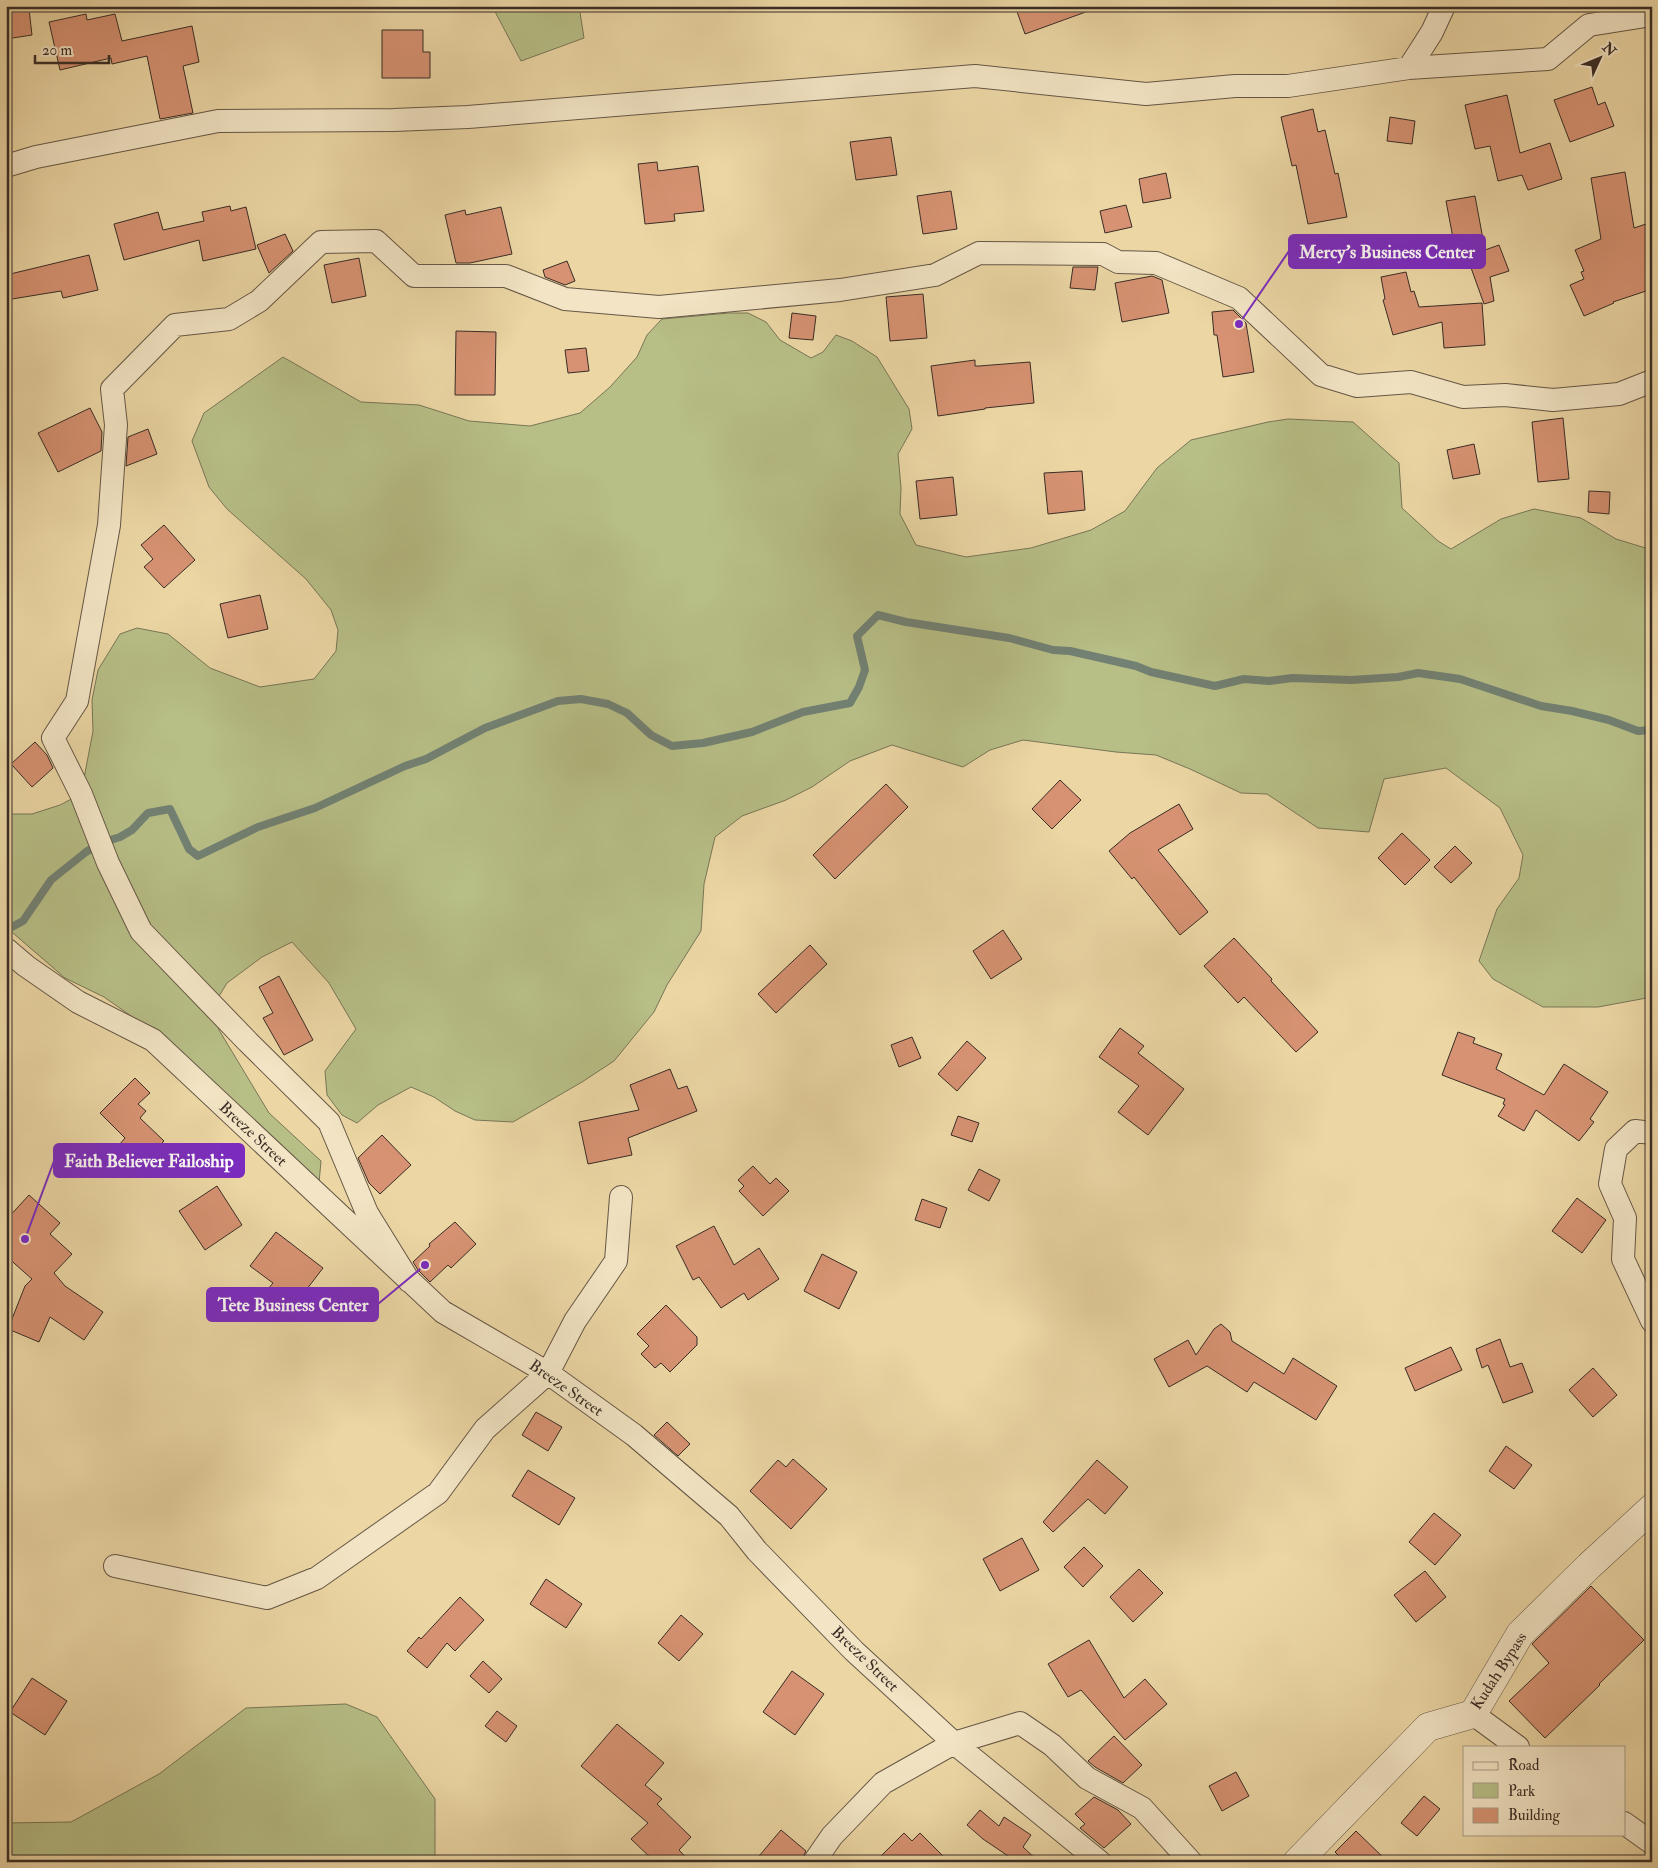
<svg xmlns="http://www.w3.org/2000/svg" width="1658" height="1868" font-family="'IM FELL Double Pica',serif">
  <rect width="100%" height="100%" fill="#ebd6a4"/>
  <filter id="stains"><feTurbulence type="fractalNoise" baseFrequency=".004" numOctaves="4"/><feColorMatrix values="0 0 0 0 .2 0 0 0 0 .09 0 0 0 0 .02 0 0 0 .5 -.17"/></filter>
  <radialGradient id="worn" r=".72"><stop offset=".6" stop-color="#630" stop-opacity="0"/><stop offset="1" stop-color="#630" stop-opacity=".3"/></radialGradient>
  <!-- green -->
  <path fill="#b7be86" stroke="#787656" d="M 492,6 L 579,6 L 584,38 L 521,61 Z
    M 729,313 L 748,313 L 766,322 L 780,340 L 811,358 L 823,352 L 836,335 L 852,341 L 877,357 L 909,409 L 912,429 L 898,454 L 901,488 L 900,514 L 916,545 L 966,557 L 1031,548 L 1091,530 L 1125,511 L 1157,468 L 1191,440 L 1268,422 L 1288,419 L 1353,422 L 1399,463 L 1402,508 L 1438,541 L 1451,549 L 1501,519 L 1534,509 L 1581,518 L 1616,539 L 1652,550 L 1652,997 L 1598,1007 L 1543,1007 L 1493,979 L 1479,961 L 1497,909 L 1519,878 L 1523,855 L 1500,808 L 1446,768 L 1384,779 L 1369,832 L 1318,828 L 1267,794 L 1241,793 L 1190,769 L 1156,755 L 1116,752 L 1023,740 L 990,750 L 963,767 L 892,745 L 850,761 L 812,787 L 786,800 L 742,816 L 715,837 L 704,884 L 701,931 L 667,985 L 654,1012 L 614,1061 L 582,1082 L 513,1122 L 475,1120 L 455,1111 L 434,1097 L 411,1087 L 378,1105 L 357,1123 L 342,1115 L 327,1095 L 325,1071 L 356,1029 L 329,983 L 292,942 L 262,957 L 227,983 L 213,1006 L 219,1030 L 269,1113 L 321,1161 L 319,1183 L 154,1032 L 104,997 L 65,978 L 6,927 L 6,814 L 32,814 L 60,805 L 81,794 L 93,731 L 92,700 L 98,670 L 120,634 L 137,628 L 168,634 L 210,668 L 260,687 L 314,679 L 336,651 L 338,630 L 331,610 L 306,579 L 227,509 L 209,487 L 192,441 L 204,413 L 283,357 L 361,402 L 419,405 L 469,421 L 530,426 L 580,413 L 610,387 L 637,357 L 647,335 L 662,319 Z
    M 346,1704 L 377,1717 L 435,1799 L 435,1862 L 6,1862 L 6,1823 L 71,1822 L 159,1774 L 246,1708 Z"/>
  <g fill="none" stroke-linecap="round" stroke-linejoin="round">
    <!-- stream -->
    <path stroke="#728173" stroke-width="8" d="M 6,930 L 23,921 L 51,880 L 86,852 L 101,843 L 120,837 L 132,830 L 148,813 L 170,809 L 189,849 L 198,856 L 258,827 L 315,808 L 405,766 L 426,759 L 485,728 L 558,701 L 581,699 L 608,704 L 627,713 L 651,735 L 672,746 L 703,743 L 752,732 L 803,712 L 850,703 L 859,687 L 865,670 L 857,636 L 878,615 L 906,622 L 1009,638 L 1053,650 L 1070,651 L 1136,666 L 1151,672 L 1215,686 L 1244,679 L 1269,681 L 1292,678 L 1351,680 L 1398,677 L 1418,673 L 1460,679 L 1541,706 L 1572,711 L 1609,720 L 1638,731 L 1652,730"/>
  </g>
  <!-- building -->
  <path fill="#d69272" stroke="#392d26" d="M 1015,6 L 1093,6 L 1094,9 L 1025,34 Z
    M 29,9 L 32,35 L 6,39 L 6,12 Z
    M 86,14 L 87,20 L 115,14 L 122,41 L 192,26 L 199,62 L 183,66 L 193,113 L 160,119 L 147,56 L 112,64 L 111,58 L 60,70 L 49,22 Z
    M 382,30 L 423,30 L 423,52 L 430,52 L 430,78 L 382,78 Z
    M 1592,87 L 1598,105 L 1605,102 L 1614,126 L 1570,142 L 1554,100 Z
    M 1507,95 L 1520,153 L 1550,143 L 1562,179 L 1528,190 L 1522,175 L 1498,181 L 1490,146 L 1475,149 L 1465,105 Z
    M 1313,109 L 1318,132 L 1325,130 L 1335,174 L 1338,173 L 1347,217 L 1308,224 L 1296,165 L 1292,166 L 1281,117 Z
    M 1390,117 L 1415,121 L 1412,144 L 1387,141 Z
    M 891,137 L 897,175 L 856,180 L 850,142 Z
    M 657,162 L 658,171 L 698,166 L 704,211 L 674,214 L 675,221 L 645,224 L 638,164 Z
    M 1625,172 L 1634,228 L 1652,222 L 1652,289 L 1613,302 L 1614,303 L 1584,316 L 1570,285 L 1584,279 L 1581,272 L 1584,271 L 1575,250 L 1601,239 L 1591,178 Z
    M 1166,173 L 1171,198 L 1143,203 L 1139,179 Z
    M 951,191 L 957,229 L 923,234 L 917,196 Z
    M 1475,196 L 1485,250 L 1499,245 L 1509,271 L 1490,277 L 1494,301 L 1484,304 L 1460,237 L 1453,238 L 1446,201 Z
    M 1126,205 L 1132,227 L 1105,233 L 1100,211 Z
    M 230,206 L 231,211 L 246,207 L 256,249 L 203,261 L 199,240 L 124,260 L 114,224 L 158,212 L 163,230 L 204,221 L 202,212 Z
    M 501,207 L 512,254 L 470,263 L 456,263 L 445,215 L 465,210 L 466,215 Z
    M 285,234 L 293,251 L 269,273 L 257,245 Z
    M 89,255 L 98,290 L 63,298 L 61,291 L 6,300 L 6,275 Z
    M 359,258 L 366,296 L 332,303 L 324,265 Z
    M 567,261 L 575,281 L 565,285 L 545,277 L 543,270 Z
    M 1073,267 L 1098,267 L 1095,290 L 1070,288 Z
    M 1406,272 L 1411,292 L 1414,291 L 1419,307 L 1482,303 L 1485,345 L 1444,348 L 1442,322 L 1393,335 L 1383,300 L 1385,299 L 1381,277 Z
    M 1152,276 L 1162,280 L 1169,313 L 1122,322 L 1115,283 Z
    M 923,294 L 927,338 L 890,341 L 886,297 Z
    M 1233,310 L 1246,323 L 1254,372 L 1223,377 L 1217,335 L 1214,335 L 1212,312 Z
    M 792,313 L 816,316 L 813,340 L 789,338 Z
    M 456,331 L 496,332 L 495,395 L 455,395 Z
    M 586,348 L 589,371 L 568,373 L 565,350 Z
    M 975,360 L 975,366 L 979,366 L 1030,362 L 1034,403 L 985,408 L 985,409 L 938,416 L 931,366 Z
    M 90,408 L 102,432 L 101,451 L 58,472 L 38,433 Z
    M 1563,418 L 1569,479 L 1538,482 L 1532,422 Z
    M 148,429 L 157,454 L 126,466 L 128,437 Z
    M 1474,444 L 1480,474 L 1453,479 L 1447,450 Z
    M 1082,471 L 1085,510 L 1048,514 L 1044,473 Z
    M 953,477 L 957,515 L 920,519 L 916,481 Z
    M 1589,491 L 1610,492 L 1609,514 L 1588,512 Z
    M 164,525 L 195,560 L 164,588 L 144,567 L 153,559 L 141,545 Z
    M 260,595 L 268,629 L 228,638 L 220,604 Z
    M 35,742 L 47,755 L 53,768 L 32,787 L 11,764 Z
    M 1060,780 L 1081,800 L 1052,829 L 1032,809 Z
    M 886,784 L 908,807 L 835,879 L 813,855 Z
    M 1179,804 L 1193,829 L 1158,850 L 1208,912 L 1180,935 L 1134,877 L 1132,879 L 1109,851 L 1130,833 Z
    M 1402,833 L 1430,860 L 1405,885 L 1378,858 Z
    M 1455,846 L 1472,863 L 1451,883 L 1434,867 Z
    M 1003,930 L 1022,959 L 991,979 L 973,951 Z
    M 1234,938 L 1272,979 L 1271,981 L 1318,1032 L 1296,1052 L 1244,997 L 1238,1003 L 1204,966 Z
    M 810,945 L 827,964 L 776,1013 L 758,994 Z
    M 279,976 L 313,1040 L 284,1055 L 263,1018 L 273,1013 L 259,987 Z
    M 1120,1028 L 1144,1046 L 1138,1053 L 1184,1089 L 1148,1135 L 1118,1112 L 1139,1086 L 1099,1057 Z
    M 1458,1032 L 1475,1038 L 1473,1043 L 1502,1054 L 1496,1069 L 1544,1095 L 1564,1064 L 1608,1092 L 1590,1119 L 1594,1122 L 1579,1141 L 1536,1110 L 1524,1131 L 1498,1116 L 1505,1105 L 1503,1104 L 1505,1099 L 1442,1075 Z
    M 912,1037 L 921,1058 L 899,1067 L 891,1045 Z
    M 967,1041 L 986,1058 L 957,1091 L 938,1074 Z
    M 670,1069 L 678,1089 L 687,1086 L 697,1111 L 628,1138 L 632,1155 L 588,1164 L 579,1122 L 639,1110 L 630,1085 Z
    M 135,1078 L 150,1093 L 138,1104 L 146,1111 L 140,1118 L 164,1141 L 160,1145 L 167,1153 L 152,1169 L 145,1159 L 143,1168 L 119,1145 L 125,1138 L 100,1113 Z
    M 958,1116 L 979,1123 L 972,1142 L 951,1135 Z
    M 382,1135 L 411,1165 L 380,1194 L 369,1183 L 358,1158 Z
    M 753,1166 L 770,1184 L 776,1178 L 789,1191 L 763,1216 L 739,1191 L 744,1186 L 738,1180 Z
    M 979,1169 L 1000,1180 L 989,1201 L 968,1190 Z
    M 217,1186 L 242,1225 L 205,1250 L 179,1211 Z
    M 29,1195 L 60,1223 L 50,1234 L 72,1254 L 54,1273 L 65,1286 L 103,1312 L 84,1340 L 50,1317 L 39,1342 L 8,1329 L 25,1286 L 32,1279 L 6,1256 L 6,1220 Z
    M 1577,1198 L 1606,1220 L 1582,1253 L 1552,1231 Z
    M 922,1199 L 947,1208 L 940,1228 L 915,1220 Z
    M 455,1222 L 476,1244 L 451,1268 L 448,1265 L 430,1282 L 418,1270 L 413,1262 L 430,1246 L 429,1244 Z
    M 714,1226 L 734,1265 L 759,1248 L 779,1279 L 748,1300 L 744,1293 L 721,1308 L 699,1277 L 693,1280 L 676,1246 Z
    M 276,1232 L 323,1268 L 297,1302 L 289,1295 L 275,1312 L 259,1300 L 273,1283 L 250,1266 Z
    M 822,1254 L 857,1272 L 839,1309 L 804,1291 Z
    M 666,1305 L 697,1337 L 697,1345 L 670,1372 L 661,1363 L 655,1368 L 641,1354 L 649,1346 L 637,1334 Z
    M 1221,1324 L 1230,1332 L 1232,1341 L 1284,1374 L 1293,1358 L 1337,1386 L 1316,1420 L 1254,1382 L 1247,1392 L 1207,1366 L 1169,1387 L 1154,1359 L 1188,1340 L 1196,1355 L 1214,1329 Z
    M 1500,1339 L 1510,1367 L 1522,1363 L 1533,1392 L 1503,1403 L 1488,1365 L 1482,1368 L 1476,1349 Z
    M 1451,1347 L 1462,1370 L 1415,1391 L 1405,1368 Z
    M 1593,1368 L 1617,1395 L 1593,1417 L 1569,1390 Z
    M 536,1412 L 562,1427 L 548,1451 L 522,1435 Z
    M 667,1422 L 690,1444 L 678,1456 L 654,1435 Z
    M 1506,1446 L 1532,1465 L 1514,1489 L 1489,1471 Z
    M 793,1459 L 827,1489 L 791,1529 L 750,1491 L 778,1460 L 786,1467 Z
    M 1097,1460 L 1128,1487 L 1105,1514 L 1088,1499 L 1053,1532 L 1043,1522 Z
    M 528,1470 L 575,1498 L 559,1525 L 512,1496 Z
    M 1434,1513 L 1461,1535 L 1435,1565 L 1409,1542 Z
    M 1022,1538 L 1039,1570 L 1000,1591 L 983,1559 Z
    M 1084,1547 L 1103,1566 L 1083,1587 L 1064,1567 Z
    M 1139,1569 L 1163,1593 L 1133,1622 L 1110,1597 Z
    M 1425,1571 L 1446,1597 L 1416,1622 L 1394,1595 Z
    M 546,1579 L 582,1604 L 566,1628 L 530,1604 Z
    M 1591,1586 L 1644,1640 L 1599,1684 L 1600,1685 L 1545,1738 L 1509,1701 L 1549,1663 L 1532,1644 Z
    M 460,1597 L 484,1620 L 455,1651 L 447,1643 L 427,1668 L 407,1651 L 419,1637 L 421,1639 Z
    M 681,1615 L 703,1634 L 679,1661 L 658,1643 Z
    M 1089,1640 L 1124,1698 L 1145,1679 L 1167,1704 L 1125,1740 L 1081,1690 L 1068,1697 L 1048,1664 Z
    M 483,1661 L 502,1679 L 489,1693 L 470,1676 Z
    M 792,1671 L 824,1694 L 795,1735 L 763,1712 Z
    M 32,1678 L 67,1701 L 45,1735 L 10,1712 Z
    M 497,1711 L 517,1726 L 506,1742 L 485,1726 Z
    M 617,1724 L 664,1763 L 645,1785 L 662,1799 L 657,1804 L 691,1837 L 679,1850 L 690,1862 L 655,1862 L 631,1839 L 648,1823 L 581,1766 Z
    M 1114,1736 L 1142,1765 L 1123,1783 L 1095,1767 L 1088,1761 Z
    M 1236,1772 L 1249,1796 L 1222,1811 L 1209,1786 Z
    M 1424,1796 L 1440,1809 L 1417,1836 L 1401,1823 Z
    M 1094,1797 L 1118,1810 L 1131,1824 L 1104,1848 L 1080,1828 L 1085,1824 L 1075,1814 Z
    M 980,1810 L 999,1826 L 1004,1817 L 1031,1835 L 1023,1847 L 1039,1862 L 1017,1862 L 983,1839 L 967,1825 Z
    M 781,1830 L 806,1851 L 801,1862 L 754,1862 Z
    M 1356,1831 L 1388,1862 L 1345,1862 L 1335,1852 Z
    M 904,1833 L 912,1841 L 920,1833 L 949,1862 L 875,1862 Z"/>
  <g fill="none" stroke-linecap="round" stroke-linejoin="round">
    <!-- minor casing -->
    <g stroke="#665746" stroke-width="24">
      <path id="minor" d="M 1409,68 L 1432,32 L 1444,6
        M 6,166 L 36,157 L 218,121 L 394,120 L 468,117 L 975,76 L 1146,94 L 1235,86 L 1288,86 L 1409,68 L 1548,59 L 1589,25 L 1652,15
        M 6,949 L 26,966 L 78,1002 L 153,1040 L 443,1312 L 548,1373 L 634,1435 L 729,1516 L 757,1551 L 854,1651 L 954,1743 L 1100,1862
        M 1652,1133 L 1635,1131 L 1616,1149 L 1610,1184 L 1625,1218 L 1623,1259 L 1652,1321
        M 409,1281 L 367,1213 L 329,1122 L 248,1042 L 141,931 L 108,863 L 81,794 L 53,738 L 77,701 L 109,525 L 116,425 L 112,389 L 175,325 L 229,319 L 259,301 L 321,242 L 376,241 L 414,276 L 506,276 L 565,299 L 659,307 L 840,290 L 935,275 L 979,253 L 1103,254 L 1118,262 L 1156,263 L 1239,298 L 1321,375 L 1357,386 L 1411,382 L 1463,397 L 1505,395 L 1553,400 L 1619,394 L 1652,381
        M 115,1566 L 267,1598 L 317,1578 L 438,1493 L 485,1429 L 548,1373 L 575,1321 L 616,1261 L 621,1197
        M 1473,1714 L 1518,1747
        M 1624,1823 L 1652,1843
        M 814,1862 L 832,1836 L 883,1783 L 954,1743 L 1020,1723 L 1052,1745 L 1087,1778 L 1142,1808 L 1191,1862"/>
    </g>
    <!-- tertiary casing -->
    <g stroke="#665746" stroke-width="29">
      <path id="tertiary" d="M 1297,1862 L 1428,1727 L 1473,1714 L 1520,1634 L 1589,1566 L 1652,1508"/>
    </g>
    <!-- minor -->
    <use href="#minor" stroke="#f2e4c4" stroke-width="22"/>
    <!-- tertiary -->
    <use href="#tertiary" stroke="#f2e4c4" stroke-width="28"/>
  </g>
  <g text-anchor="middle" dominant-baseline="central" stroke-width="4" stroke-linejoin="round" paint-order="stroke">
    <!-- street labels -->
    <g font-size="16" fill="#392d26" stroke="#f2e4c4">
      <text transform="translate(253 1134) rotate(43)">Breeze Street</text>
      <text transform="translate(566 1388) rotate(35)">Breeze Street</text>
      <text transform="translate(865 1659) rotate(44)">Breeze Street</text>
      <text transform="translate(1499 1671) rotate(-57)">Kudah Bypass</text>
    </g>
  </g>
  <!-- callouts -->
  <path fill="none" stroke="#7b2cbf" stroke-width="2" d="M1239 324L1289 251M25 1239L54 1161M425 1265L378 1304"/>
  <g fill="#7b2cbf" stroke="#f2e4c4" stroke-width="2">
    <circle cx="1239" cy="324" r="5"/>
    <circle cx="25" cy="1239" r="5"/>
    <circle cx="425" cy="1265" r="5"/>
  </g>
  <g fill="#7b2cbf" stroke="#7b2cbf" stroke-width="2">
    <rect x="1289" y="235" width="196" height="33" rx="5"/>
    <rect x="54" y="1144" width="190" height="33" rx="5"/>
    <rect x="207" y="1288" width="171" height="33" rx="5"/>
  </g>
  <g font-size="18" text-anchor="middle" font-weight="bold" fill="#fff">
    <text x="1387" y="258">Mercy's Business Center</text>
    <text x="149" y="1167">Faith Believer Failoship</text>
    <text x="293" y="1311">Tete Business Center</text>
  </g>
  <!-- margin -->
  <rect width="1658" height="1868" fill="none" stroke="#ebd6a4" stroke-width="25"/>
  <rect x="8" y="8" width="1643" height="1853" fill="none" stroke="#392d26" stroke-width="2.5"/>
  <rect x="12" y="12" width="1633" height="1843" fill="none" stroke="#392d26"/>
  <!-- legend -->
  <rect x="1463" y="1746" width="162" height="90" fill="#f2e4c4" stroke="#a89b85"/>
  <rect x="1473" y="1762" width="25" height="8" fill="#f2e4c4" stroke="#a89b85"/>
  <text x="1508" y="1770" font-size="15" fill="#392d26">Road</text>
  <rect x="1473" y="1783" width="25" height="15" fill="#b7be86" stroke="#a89b85"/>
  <text x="1508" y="1796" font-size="15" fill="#392d26">Park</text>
  <rect x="1473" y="1808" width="25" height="15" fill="#d69272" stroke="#a89b85"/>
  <text x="1508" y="1820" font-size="15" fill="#392d26">Building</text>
  <!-- north arrow -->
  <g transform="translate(1600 58) rotate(46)" stroke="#f2e4c4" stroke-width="4" paint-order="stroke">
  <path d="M0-4L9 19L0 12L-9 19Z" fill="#392d26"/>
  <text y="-8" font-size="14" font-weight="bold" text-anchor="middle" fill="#392d26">N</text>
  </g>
  <!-- scale -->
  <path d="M35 55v8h74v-8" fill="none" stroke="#392d26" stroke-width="2.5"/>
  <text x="42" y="55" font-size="15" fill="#392d26" stroke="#f2e4c4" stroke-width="4" paint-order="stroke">20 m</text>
  <rect width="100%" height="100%" filter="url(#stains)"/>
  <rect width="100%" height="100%" fill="url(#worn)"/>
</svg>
